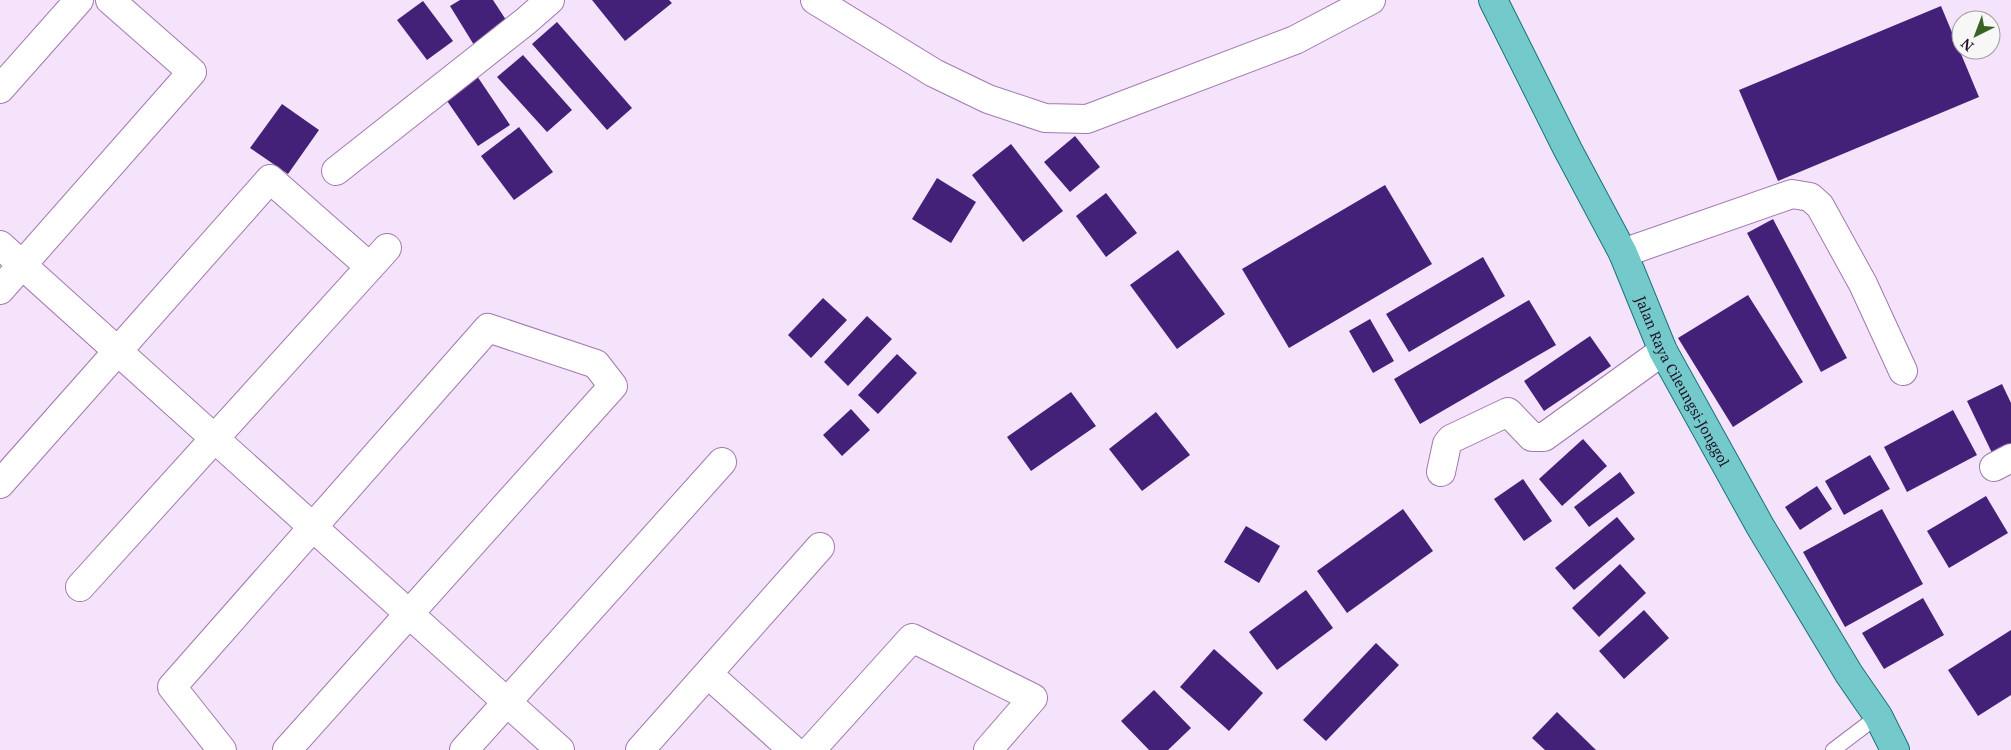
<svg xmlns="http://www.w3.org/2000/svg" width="2011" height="750" font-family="'Noto Serif',serif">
  <rect width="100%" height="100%" fill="#f4e3fb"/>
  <!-- building -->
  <path fill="#442178" d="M 460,0 L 493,0 L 508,23 L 474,45 L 450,6 Z
    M 592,0 L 669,0 L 672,3 L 625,41 Z
    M 423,1 L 453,41 L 427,60 L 397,20 Z
    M 1941,6 L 1979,97 L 1778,181 L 1739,90 Z
    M 557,22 L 632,108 L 607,130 L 532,44 Z
    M 523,55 L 572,110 L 547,132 L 497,77 Z
    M 475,73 L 510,125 L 478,146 L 443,95 Z
    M 282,104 L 319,130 L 288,174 L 250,148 Z
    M 519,127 L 553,172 L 514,200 L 481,156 Z
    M 1075,136 L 1100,167 L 1070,192 L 1044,162 Z
    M 1011,144 L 1063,211 L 1023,242 L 972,175 Z
    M 937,178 L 976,202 L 951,243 L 912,219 Z
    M 1385,185 L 1432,264 L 1289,348 L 1242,269 Z
    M 1106,193 L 1137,233 L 1106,257 L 1076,216 Z
    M 1773,219 L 1847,358 L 1821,372 L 1747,233 Z
    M 1178,250 L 1225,314 L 1177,349 L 1130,285 Z
    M 1483,257 L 1505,296 L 1409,352 L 1386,314 Z
    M 1748,295 L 1803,382 L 1733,427 L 1678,338 Z
    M 823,298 L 847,320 L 811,358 L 788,335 Z
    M 1529,300 L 1556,345 L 1420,424 L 1394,379 Z
    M 867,316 L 892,339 L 848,386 L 824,362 Z
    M 1370,319 L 1394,361 L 1373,373 L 1349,331 Z
    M 1590,336 L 1611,366 L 1544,411 L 1524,381 Z
    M 897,354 L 917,373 L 878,414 L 858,395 Z
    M 2002,384 L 2011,403 L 2011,444 L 1992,453 L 1967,401 Z
    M 1071,392 L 1096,426 L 1031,471 L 1007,437 Z
    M 851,409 L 870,430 L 842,456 L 823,435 Z
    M 1953,410 L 1977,455 L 1907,492 L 1884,447 Z
    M 1156,412 L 1190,455 L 1142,491 L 1109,449 Z
    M 1583,439 L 1607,466 L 1562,506 L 1539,479 Z
    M 1870,455 L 1890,489 L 1844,515 L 1825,481 Z
    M 1620,472 L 1635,493 L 1589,527 L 1574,507 Z
    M 1523,479 L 1552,521 L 1524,541 L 1494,499 Z
    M 1817,486 L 1832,509 L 1800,530 L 1785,507 Z
    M 1986,496 L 2008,533 L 1949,568 L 1927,531 Z
    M 1403,509 L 1433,551 L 1347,613 L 1317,571 Z
    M 1882,509 L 1923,584 L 1845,627 L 1803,552 Z
    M 1617,517 L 1635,539 L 1574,590 L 1555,568 Z
    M 1246,526 L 1280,546 L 1259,583 L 1224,562 Z
    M 1620,564 L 1646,593 L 1599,637 L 1572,608 Z
    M 1306,590 L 1333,628 L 1277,670 L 1249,632 Z
    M 1923,598 L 1944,635 L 1884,669 L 1862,633 Z
    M 1644,610 L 1669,638 L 1624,679 L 1599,651 Z
    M 2011,630 L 2011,695 L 1978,716 L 1948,670 Z
    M 1376,643 L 1399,665 L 1326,741 L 1303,720 Z
    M 1214,649 L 1263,693 L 1229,731 L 1180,687 Z
    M 1154,690 L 1191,728 L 1168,750 L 1149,750 L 1121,721 Z
    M 1557,712 L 1596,750 L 1545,750 L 1532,738 Z"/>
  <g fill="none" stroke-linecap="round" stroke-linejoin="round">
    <!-- service casing -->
    <g stroke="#a278b0" stroke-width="16">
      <path id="service" d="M 1833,750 L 1878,716"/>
    </g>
    <!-- minor casing -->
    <g stroke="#a278b0" stroke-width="30">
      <path id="minor" d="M 815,0 L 934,73 L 988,99 L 1045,118 L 1087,119 L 1295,40 L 1371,0
        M 0,89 L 79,0
        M 336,171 L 526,21 L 550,0
        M 0,245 L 560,750
        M 1623,253 L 1792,194 L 1810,197 L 1820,206 L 1863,284 L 1903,371
        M 0,290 L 192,72 L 110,0
        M 1994,467 L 2011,458
        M 1441,472 L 1447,444 L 1451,439 L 1508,412 L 1532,437 L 1544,437 L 1663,351
        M 0,484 L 270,179 L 370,267
        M 80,587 L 387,248
        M 708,674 L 793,750
        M 222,750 L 172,687 L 488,328 L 596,364 L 613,386 L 287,750
        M 464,750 L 722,462
        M 640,750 L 820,547
        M 811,750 L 912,638 L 1033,698 L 988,750"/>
    </g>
    <!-- primary casing -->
    <g stroke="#1a727b" stroke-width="30">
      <g id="primary">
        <path id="s1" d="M 1493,0 L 1568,150 L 1623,253 L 1663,351 L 1760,526 L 1849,674 L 1878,716 L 1895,750"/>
      </g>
    </g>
    <!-- service -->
    <use href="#service" stroke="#fff" stroke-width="14"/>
    <!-- minor -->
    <use href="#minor" stroke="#fff" stroke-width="28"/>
    <!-- primary -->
    <use href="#primary" stroke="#74cacb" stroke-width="28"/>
  </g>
  <g text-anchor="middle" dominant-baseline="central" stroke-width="5" stroke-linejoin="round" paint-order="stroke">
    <!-- street labels -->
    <g font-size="14" fill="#201026" stroke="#f7f7f7">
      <text stroke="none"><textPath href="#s1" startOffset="426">Jalan Raya Cileungsi-Jonggol</textPath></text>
    </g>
  </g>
  <!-- north arrow -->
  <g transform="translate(1976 35) rotate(222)"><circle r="24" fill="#f7f7f7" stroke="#a19ba3"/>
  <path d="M0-4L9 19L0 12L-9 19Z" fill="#376422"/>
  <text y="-8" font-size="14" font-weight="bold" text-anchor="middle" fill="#201026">N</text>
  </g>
</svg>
